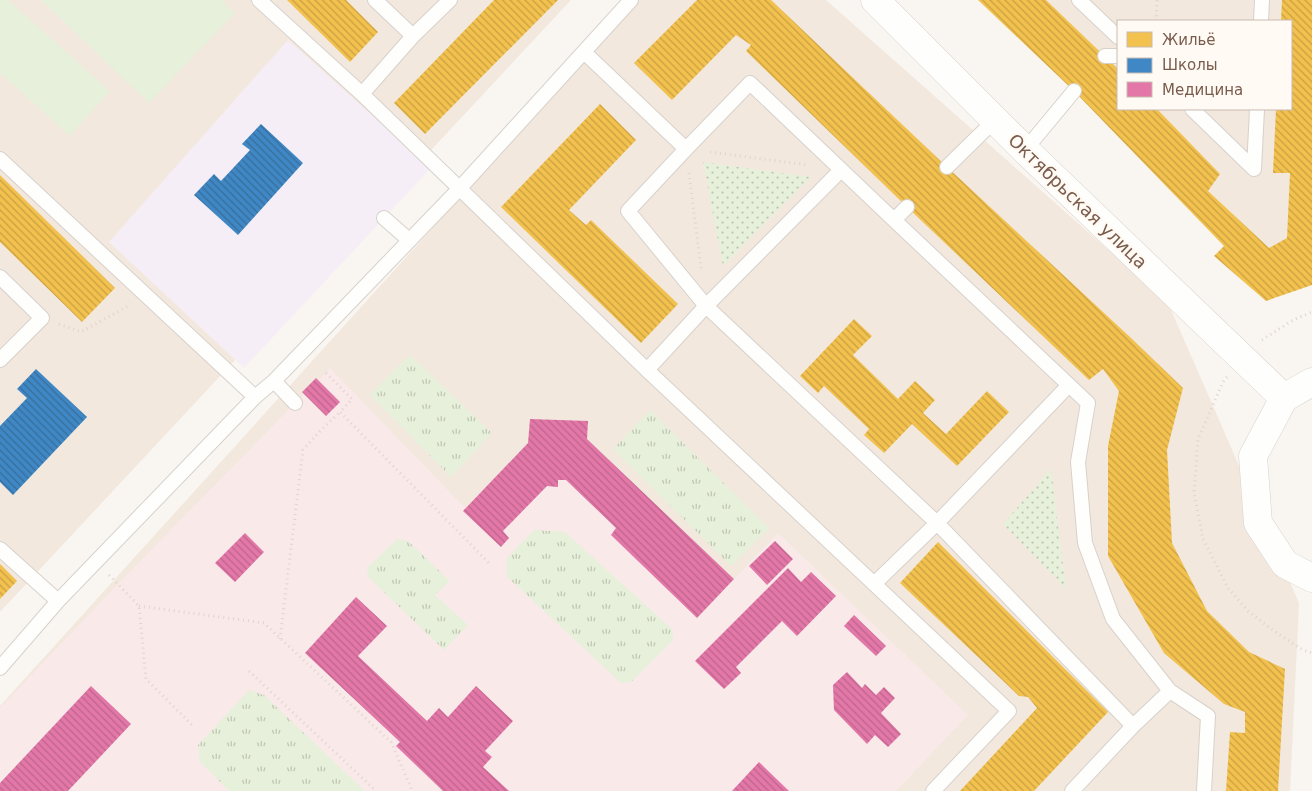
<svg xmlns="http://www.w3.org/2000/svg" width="1312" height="791" font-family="'DejaVu Sans',sans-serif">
  <defs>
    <pattern id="grass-tufts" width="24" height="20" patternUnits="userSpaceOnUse" patternTransform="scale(1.25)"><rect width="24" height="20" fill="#e7f0db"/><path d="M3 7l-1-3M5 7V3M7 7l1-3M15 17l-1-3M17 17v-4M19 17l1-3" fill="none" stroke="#c0c6b4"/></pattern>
    <pattern id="park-dots" width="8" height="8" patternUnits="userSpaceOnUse" patternTransform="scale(1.25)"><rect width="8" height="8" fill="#e7f0db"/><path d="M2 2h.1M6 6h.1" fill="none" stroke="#c0c6b4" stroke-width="1.8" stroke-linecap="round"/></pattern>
    <pattern id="homes-back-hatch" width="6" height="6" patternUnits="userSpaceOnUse" patternTransform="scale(1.25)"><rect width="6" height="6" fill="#f2c14e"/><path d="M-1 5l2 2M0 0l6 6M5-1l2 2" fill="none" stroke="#c9a043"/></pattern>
    <pattern id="schools-back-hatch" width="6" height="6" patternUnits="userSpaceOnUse" patternTransform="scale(1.25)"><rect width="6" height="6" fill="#3f88c5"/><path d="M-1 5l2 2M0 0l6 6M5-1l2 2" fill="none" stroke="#386d9a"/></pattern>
    <pattern id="health-back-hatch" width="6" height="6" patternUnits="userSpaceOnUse" patternTransform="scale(1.25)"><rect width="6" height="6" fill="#e377a8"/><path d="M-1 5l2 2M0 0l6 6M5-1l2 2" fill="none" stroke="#bd658b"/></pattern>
  </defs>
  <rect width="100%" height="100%" fill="#f9f5f0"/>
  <!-- residential -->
  <path fill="#f2e8de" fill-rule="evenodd" d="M 0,0 L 571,0 L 0,612 Z
    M 639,0 L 826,0 L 1168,303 L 1299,603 L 1290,791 L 0,791 L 0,706 Z
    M 987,0 L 1312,0 L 1312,252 L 1276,276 ZM 1118,21 L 1291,21 L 1291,109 L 1118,109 Z"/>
  <!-- education -->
  <path fill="#f6eef6" d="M 288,40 L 431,168 L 244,368 L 109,242 Z"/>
  <!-- medical -->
  <path fill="#fae9e9" d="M 330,368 L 465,508 L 528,443 L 530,419 L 588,421 L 587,439 L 734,579 L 778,533 L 968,715 L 896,791 L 0,791 L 0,708 L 118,584 L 304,394 L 302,392 L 316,378 L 319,380 Z"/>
  <!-- grass -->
  <path fill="url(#grass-tufts)" d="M 410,355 L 492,433 L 451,477 L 370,395 Z
    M 650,410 L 769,528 L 731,566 L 613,449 Z
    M 534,530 L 565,532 L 672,629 L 673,640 L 631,682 L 621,683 L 506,576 L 507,558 Z
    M 397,539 L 408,541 L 450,581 L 435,595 L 468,625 L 444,650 L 368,577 L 367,568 Z
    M 249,690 L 264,695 L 365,791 L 229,791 L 200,762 L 198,745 Z"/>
  <!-- park -->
  <path fill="url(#park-dots)" d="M 703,162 L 811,177 L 723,266 Z
    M 1051,469 L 1066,589 L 1003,524 Z"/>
  <!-- pitch -->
  <path fill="#e7f0db" d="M 0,0 L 8,0 L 110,91 L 70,136 L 0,73 Z
    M 41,0 L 222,0 L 235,13 L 149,103 Z"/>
  <!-- homes -->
  <path fill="url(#homes-back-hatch)" d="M 287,0 L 346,0 L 378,32 L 350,62 Z
    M 494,0 L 558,0 L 425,134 L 394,103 Z
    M 697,0 L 771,0 L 947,167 L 1131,338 L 1183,388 L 1167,450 L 1172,543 L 1207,611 L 1249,652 L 1285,669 L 1278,791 L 1226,791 L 1230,732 L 1245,733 L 1245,712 L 1224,704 L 1164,653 L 1108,556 L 1108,446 L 1119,391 L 1103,369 L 1089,380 L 907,207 L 746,51 L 751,45 L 736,35 L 672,100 L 634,63 Z
    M 978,0 L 1046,0 L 1118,69 L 1118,109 L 1157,109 L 1220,174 L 1208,191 L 1269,248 L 1287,238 L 1290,173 L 1273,173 L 1276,109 L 1291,109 L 1291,21 L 1281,21 L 1282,0 L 1312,0 L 1312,285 L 1266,301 L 1214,256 L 1224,246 L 1074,91 Z
    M 600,104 L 636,140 L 569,210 L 586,225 L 591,220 L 678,304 L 641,343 L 501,207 Z
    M 0,175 L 115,288 L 82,322 L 0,242 Z
    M 854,319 L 872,336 L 853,355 L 898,399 L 915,381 L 935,400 L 923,413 L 946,434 L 987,391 L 1009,412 L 957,466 L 912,424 L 884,453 L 864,435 L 869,429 L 824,386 L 818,393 L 800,376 Z
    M 938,542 L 1108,712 L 1034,791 L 960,791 L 1037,708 L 1028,697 L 1019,696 L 900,583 Z
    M 0,564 L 17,581 L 0,599 Z"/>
  <!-- schools -->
  <path fill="url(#schools-back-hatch)" d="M 261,124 L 303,163 L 238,235 L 194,195 L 214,174 L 221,181 L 250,150 L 242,144 Z
    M 36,369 L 87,417 L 13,495 L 0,482 L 0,426 L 27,398 L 17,389 Z"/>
  <!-- health -->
  <path fill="url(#health-back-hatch)" d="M 316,378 L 340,402 L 326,416 L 302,392 Z
    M 530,419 L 588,421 L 587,439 L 734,579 L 697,618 L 611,535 L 616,528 L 566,480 L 558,480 L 558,487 L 547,486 L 503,531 L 509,538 L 501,547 L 463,511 L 528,443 Z
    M 245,533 L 264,552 L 235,582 L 215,563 Z
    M 775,541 L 793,559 L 767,585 L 749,566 Z
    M 788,568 L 801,582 L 811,572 L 836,596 L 797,636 L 782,621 L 736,667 L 741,673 L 724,689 L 695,661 Z
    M 356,597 L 387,626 L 358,656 L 427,721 L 439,708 L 448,717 L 476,686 L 513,721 L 485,751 L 492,757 L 483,767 L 509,791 L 443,791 L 396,746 L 400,742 L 305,653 Z
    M 854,615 L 886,646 L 876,656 L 844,626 Z
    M 847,672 L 862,688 L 865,684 L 876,695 L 884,687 L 895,698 L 881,713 L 901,734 L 888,747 L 875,735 L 867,744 L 834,710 L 833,685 Z
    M 91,686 L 131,724 L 68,791 L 0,791 L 0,783 Z
    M 759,762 L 789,791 L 732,791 Z"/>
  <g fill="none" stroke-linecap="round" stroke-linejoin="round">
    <!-- service casing -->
    <g stroke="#d7d1cb" stroke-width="16">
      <path id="service" d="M 259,0 L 362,94 L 647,370 L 1009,711 L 933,791
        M 375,0 L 413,36
        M 1079,0 L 1118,37
        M 1261,21 L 1262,0
        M 584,52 L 686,149
        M 1105,56 L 1118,56
        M 362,94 L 413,36 L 450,0
        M 1192,109 L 1254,169
        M 1025,150 L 1074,91
        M 0,159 L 255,397
        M 947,167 L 995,120
        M 1254,169 L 1257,109
        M 384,218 L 409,240
        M 894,220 L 907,207
        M 0,277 L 42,318 L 0,360
        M 647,370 L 706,306 L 841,170
        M 274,381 L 295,403
        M 0,549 L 58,601
        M 874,584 L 937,523 L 1069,385
        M 0,668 L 58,601 L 255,397 L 274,381 L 459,189 L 631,0
        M 1133,726 L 937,523 L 706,306 L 628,211 L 686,149 L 750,83 L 894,220 L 1088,403 L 1078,462 L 1085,543 L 1113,619 L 1170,691
        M 1072,791 L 1133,726 L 1170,691 L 1208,716 L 1204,791"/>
    </g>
    <!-- secondary casing -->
    <g stroke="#d9d2cb" stroke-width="29">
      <path id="secondary" d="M 875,0 L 1025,150 L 1284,398
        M 1312,382 L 1284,398 L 1253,456 L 1258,523 L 1285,564 L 1312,578"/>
    </g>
    <!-- path -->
    <path stroke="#dcd5d0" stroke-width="3" stroke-dasharray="1 4" stroke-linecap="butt" d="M 1155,21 L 1156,19 L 1157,0
      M 710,152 L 808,165
      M 689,173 L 701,268
      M 59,324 L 81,332 L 130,305
      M 1262,340 L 1293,320 L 1312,312
      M 326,373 L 352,399 L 340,412 L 489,563
      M 1227,377 L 1223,382 L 1198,439 L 1194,493 L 1203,539 L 1228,588 L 1248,611 L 1274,631 L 1303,650 L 1312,653
      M 109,575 L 139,606 L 146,679 L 194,727
      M 139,606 L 264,623 L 391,742 L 412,790 L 411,791
      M 280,639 L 303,450 L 320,431 L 340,412
      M 249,671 L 376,791"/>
    <!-- service -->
    <use href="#service" stroke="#fefefd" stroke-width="14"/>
    <!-- secondary -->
    <use href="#secondary" stroke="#fefefd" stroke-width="28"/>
  </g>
  <g text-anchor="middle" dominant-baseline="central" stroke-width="5" stroke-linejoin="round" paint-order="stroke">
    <!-- street labels -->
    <g font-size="18" fill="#7a5c4d" stroke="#fffaf3">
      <text transform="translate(1078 201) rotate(44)">Октябрьская улица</text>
    </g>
  </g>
  <!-- legend -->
  <rect x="1117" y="20" width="175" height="90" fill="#fffaf3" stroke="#cabbb1"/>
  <rect x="1127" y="32" width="25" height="15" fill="#f2c14e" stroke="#cabbb1"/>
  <text x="1162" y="45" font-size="15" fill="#7a5c4d">Жильё</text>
  <rect x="1127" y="58" width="25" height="15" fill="#3f88c5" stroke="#cabbb1"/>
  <text x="1162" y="70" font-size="15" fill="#7a5c4d">Школы</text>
  <rect x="1127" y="82" width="25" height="15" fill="#e377a8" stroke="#cabbb1"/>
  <text x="1162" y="95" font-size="15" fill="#7a5c4d">Медицина</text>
</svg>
